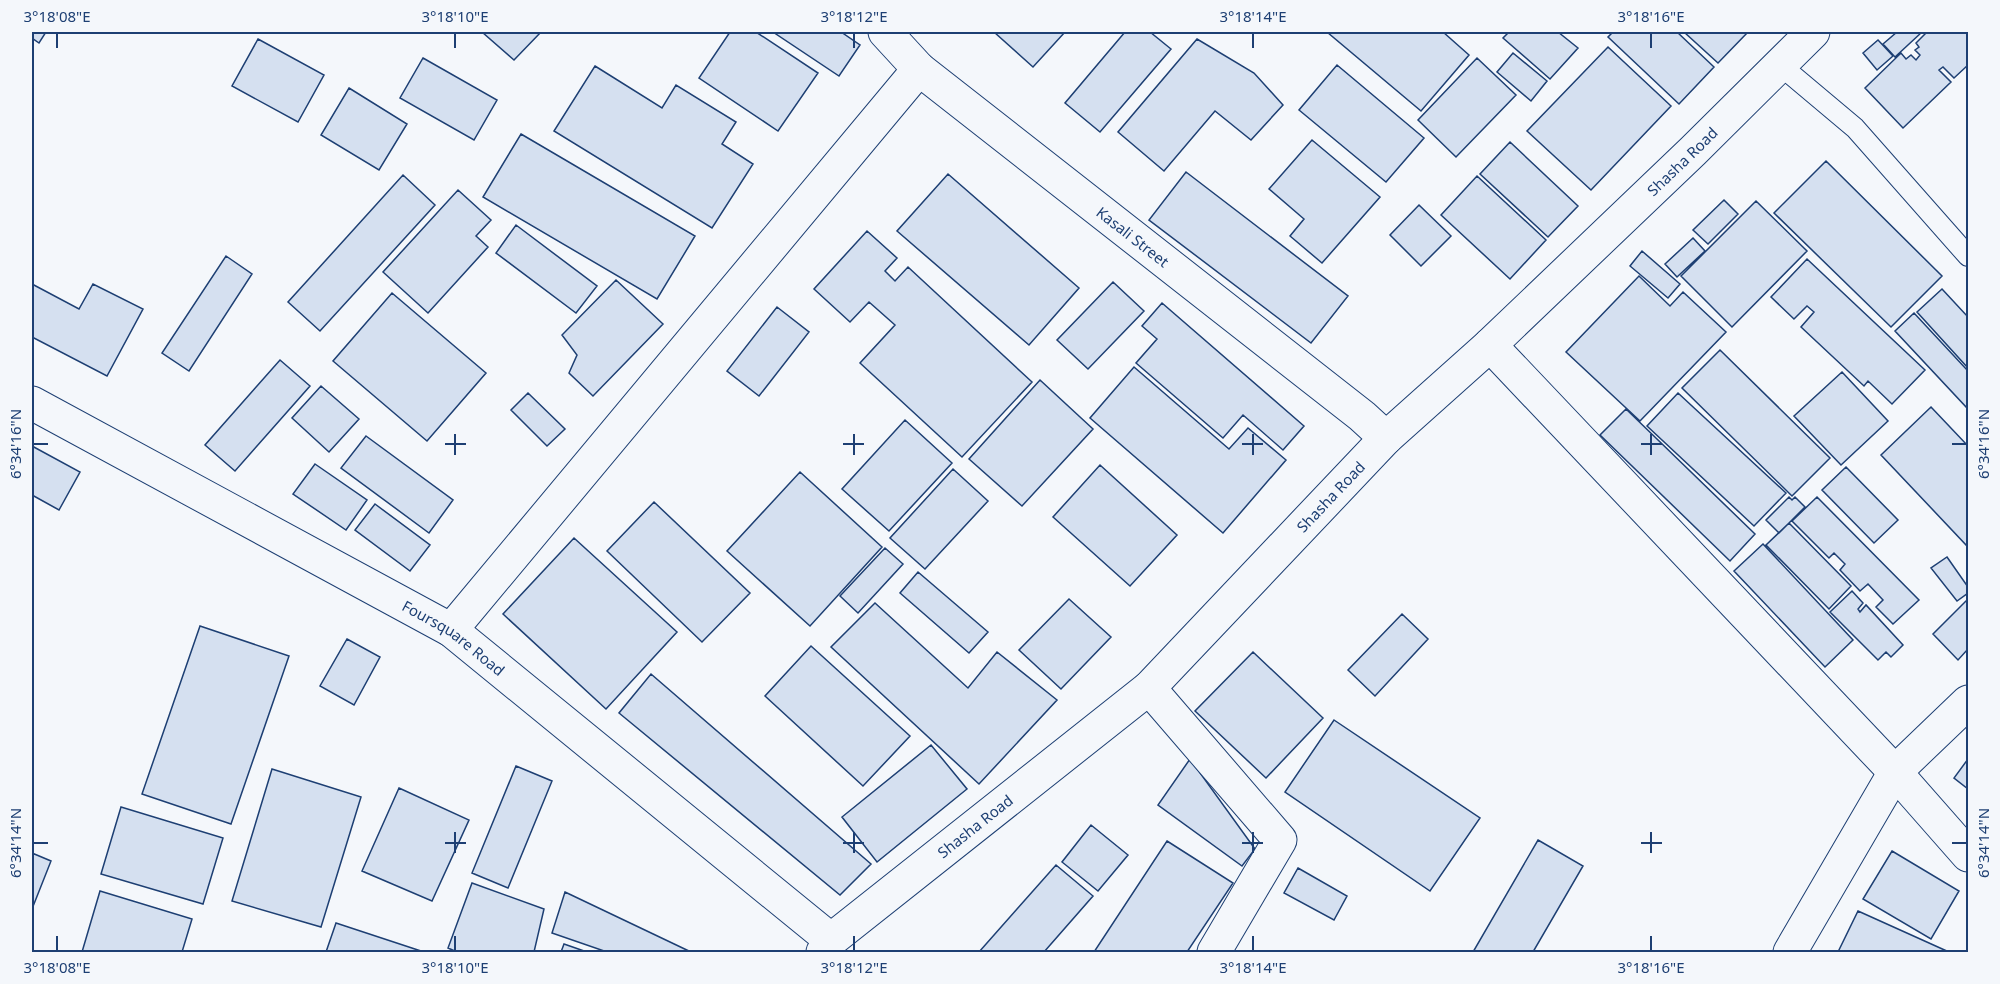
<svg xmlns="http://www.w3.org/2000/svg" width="2000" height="984" font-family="'Noto Sans',sans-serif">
  <rect width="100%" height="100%" fill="#f4f7fb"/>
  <!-- building -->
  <path fill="#d5e0f0" stroke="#1d3f73" stroke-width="1.5" d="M 32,32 L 46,32 L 39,43 L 32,38 Z
    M 482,32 L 541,32 L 514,60 Z
    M 730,32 L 756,32 L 818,73 L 778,131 L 699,78 Z
    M 773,32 L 841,32 L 860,45 L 839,76 Z
    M 994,32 L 1065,32 L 1033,67 Z
    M 1125,32 L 1150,32 L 1171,49 L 1100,132 L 1065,103 Z
    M 1327,32 L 1443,32 L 1469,55 L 1421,111 Z
    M 1509,32 L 1558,32 L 1578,48 L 1550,79 L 1503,38 Z
    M 1613,32 L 1677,32 L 1714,67 L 1679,104 L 1608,37 Z
    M 1684,32 L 1748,32 L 1718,63 Z
    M 1897,32 L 1922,32 L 1895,57 L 1883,44 Z
    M 1927,32 L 1968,32 L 1968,65 L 1954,78 L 1943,67 L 1939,70 L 1951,82 L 1903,128 L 1865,88 L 1901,53 L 1906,59 L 1911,55 L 1916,60 L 1920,55 L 1915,50 L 1919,47 L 1916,43 Z
    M 258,39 L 324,75 L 298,122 L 232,86 Z
    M 1197,39 L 1254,73 L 1283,105 L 1251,140 L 1215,111 L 1164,171 L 1118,132 Z
    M 1878,40 L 1893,56 L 1877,70 L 1863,53 Z
    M 1608,47 L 1671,106 L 1591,190 L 1527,131 Z
    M 1513,53 L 1547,81 L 1531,101 L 1497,72 Z
    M 423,58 L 497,100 L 474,140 L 400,98 Z
    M 1477,58 L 1516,95 L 1456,157 L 1418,120 Z
    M 1337,65 L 1424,138 L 1386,182 L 1299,110 Z
    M 595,66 L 662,108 L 676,85 L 736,122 L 722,144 L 753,164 L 712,228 L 554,131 Z
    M 349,88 L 407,124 L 379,170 L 321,135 Z
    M 521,134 L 695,236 L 657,299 L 483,197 Z
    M 1312,140 L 1380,197 L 1322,263 L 1290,236 L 1304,219 L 1269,189 Z
    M 1510,142 L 1578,206 L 1548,237 L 1480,174 Z
    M 1826,161 L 1942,276 L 1891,327 L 1774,213 Z
    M 1186,172 L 1348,296 L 1311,343 L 1149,220 Z
    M 948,174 L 1079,288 L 1029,345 L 897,231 Z
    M 403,175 L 435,205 L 320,331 L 288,302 Z
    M 1477,176 L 1546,240 L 1510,279 L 1441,215 Z
    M 458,190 L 491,220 L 476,236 L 488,247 L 428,313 L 383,272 Z
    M 1724,200 L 1738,214 L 1708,244 L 1693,230 Z
    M 1756,201 L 1807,251 L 1732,327 L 1681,276 Z
    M 1419,205 L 1451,236 L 1421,266 L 1390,235 Z
    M 516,225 L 597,286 L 576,313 L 496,253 Z
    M 867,231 L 897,258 L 885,271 L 895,281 L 908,267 L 1032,382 L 962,457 L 860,363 L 895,325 L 869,302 L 850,322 L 814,289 Z
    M 1693,238 L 1705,251 L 1677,277 L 1665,264 Z
    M 1642,251 L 1680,284 L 1668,298 L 1630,266 Z
    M 226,256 L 252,274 L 189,371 L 162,353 Z
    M 1807,259 L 1925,370 L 1892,404 L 1868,381 L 1864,386 L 1801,327 L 1814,312 L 1807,306 L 1794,319 L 1771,297 Z
    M 1639,276 L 1670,306 L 1683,292 L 1726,332 L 1640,421 L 1566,352 Z
    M 616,280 L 663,324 L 593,396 L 569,373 L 577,355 L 562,335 Z
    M 1113,282 L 1144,311 L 1088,369 L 1057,340 Z
    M 32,284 L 79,309 L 93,284 L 143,309 L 107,376 L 32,337 Z
    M 1942,289 L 1968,317 L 1968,368 L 1917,312 Z
    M 392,293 L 486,373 L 427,441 L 333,361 Z
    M 1162,303 L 1304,426 L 1283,450 L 1243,415 L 1223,438 L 1136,363 L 1157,339 L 1142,326 Z
    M 777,307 L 809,332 L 759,396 L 727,371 Z
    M 1914,313 L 1968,371 L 1968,409 L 1895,331 Z
    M 1720,350 L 1830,458 L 1792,496 L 1682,388 Z
    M 280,360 L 310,386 L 235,471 L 205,445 Z
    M 1134,367 L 1229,449 L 1248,428 L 1286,460 L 1223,533 L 1090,418 Z
    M 1842,372 L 1888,421 L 1841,465 L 1794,416 Z
    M 1040,380 L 1093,429 L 1022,506 L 969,459 Z
    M 321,386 L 359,419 L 329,452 L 292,418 Z
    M 528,393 L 565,429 L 547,446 L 511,410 Z
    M 1678,393 L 1786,493 L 1754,526 L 1647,426 Z
    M 1931,407 L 1968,446 L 1968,547 L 1881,455 Z
    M 1626,409 L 1755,534 L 1730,561 L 1600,435 Z
    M 905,420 L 952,463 L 889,531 L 842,489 Z
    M 366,436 L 453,500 L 429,533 L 341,468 Z
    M 32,446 L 80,472 L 59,510 L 32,495 Z
    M 315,464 L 367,500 L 346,530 L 293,494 Z
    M 1100,465 L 1177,535 L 1130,586 L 1053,517 Z
    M 1846,467 L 1898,520 L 1874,543 L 1822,490 Z
    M 953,469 L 988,501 L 925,569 L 890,538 Z
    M 800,472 L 882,547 L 810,626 L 727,551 Z
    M 1789,497 L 1792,500 L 1795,497 L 1805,507 L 1779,533 L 1766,520 Z
    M 1817,497 L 1919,600 L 1893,624 L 1876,607 L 1883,600 L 1868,584 L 1860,591 L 1840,570 L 1845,564 L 1834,553 L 1829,558 L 1792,521 Z
    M 654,502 L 750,593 L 702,642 L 607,551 Z
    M 375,504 L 430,545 L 410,571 L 355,530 Z
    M 1789,523 L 1851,586 L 1829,609 L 1766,545 Z
    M 574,538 L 677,632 L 606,709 L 503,614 Z
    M 1763,544 L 1853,640 L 1825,667 L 1734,571 Z
    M 885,548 L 903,564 L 858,613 L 840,596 Z
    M 1947,557 L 1968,587 L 1968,593 L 1957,601 L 1931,568 Z
    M 918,572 L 988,632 L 969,653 L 900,593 Z
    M 1852,591 L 1863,603 L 1858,609 L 1860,612 L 1866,605 L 1903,645 L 1891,657 L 1886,652 L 1878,660 L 1830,612 Z
    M 1069,599 L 1111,637 L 1061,689 L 1019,650 Z
    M 1968,599 L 1968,649 L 1958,660 L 1933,634 Z
    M 875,603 L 968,688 L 997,652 L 1057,700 L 979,784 L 831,647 Z
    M 1402,614 L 1428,639 L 1375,696 L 1348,670 Z
    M 200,626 L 289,656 L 231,824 L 142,794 Z
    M 347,639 L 380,657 L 354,705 L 320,686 Z
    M 811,646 L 910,736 L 863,786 L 765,696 Z
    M 1253,652 L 1323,718 L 1266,778 L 1195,711 Z
    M 651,674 L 871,864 L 840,895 L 619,713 Z
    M 1334,720 L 1480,818 L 1430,891 L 1285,792 Z
    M 931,745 L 967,789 L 877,862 L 842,817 Z
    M 1190,759 L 1255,849 L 1242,866 L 1158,805 Z
    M 1968,759 L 1968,789 L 1954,778 Z
    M 516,766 L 552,781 L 508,888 L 472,873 Z
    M 272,769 L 361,797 L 321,927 L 232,901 Z
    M 399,788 L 469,820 L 432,901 L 362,871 Z
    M 121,807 L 223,838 L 203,904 L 101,874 Z
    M 1091,825 L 1128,855 L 1098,891 L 1062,862 Z
    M 1538,840 L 1583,866 L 1533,952 L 1473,952 Z
    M 1167,841 L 1233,883 L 1187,952 L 1094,952 Z
    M 1892,851 L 1959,891 L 1931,939 L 1863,899 Z
    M 32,853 L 51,861 L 32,909 Z
    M 1056,865 L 1093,896 L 1044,952 L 979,952 Z
    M 1298,868 L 1347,896 L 1334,920 L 1284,893 Z
    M 472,883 L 544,909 L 534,952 L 457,952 L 448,948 Z
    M 100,891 L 192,919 L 182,952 L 82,952 Z
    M 565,892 L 691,952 L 607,952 L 552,933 Z
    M 1858,911 L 1949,952 L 1838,952 Z
    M 336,923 L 424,952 L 326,952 Z
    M 564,944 L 587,952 L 561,952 Z"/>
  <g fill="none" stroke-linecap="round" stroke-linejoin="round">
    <!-- service casing -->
    <g stroke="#1d3f73" stroke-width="22">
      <path id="service" d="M 1780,65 L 1855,128 L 1968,256"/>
    </g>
    <!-- minor casing -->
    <g stroke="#1d3f73" stroke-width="35">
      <g id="minor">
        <path id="s1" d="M 885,32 L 919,69 L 1362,416 L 1386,438"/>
        <path d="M 1490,345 L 1895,772 L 1968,855"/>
        <path d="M 451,630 L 919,69"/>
        <path d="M 1149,688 L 1280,840 L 1214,952"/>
        <path d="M 1790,952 L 1895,772 L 1968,702"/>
      </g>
    </g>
    <!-- tertiary casing -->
    <g stroke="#1d3f73" stroke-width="35">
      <g id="tertiary">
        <path id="s2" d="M 32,403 L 451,630 L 831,940"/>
        <path id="s3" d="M 823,952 L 831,940 L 1149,688 L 1386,438 L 1490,345 L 1693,151 L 1813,32"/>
      </g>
    </g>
    <!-- service -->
    <use href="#service" stroke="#f4f7fb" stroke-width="20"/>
    <!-- minor -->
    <use href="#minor" stroke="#f4f7fb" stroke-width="33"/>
    <!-- tertiary -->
    <use href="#tertiary" stroke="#f4f7fb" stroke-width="33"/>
  </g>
  <!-- ticks -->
  <path fill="none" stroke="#1d3f73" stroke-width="2" d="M 57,33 L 57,48M 455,33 L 455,48M 854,33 L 854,48M 1253,33 L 1253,48M 1651,33 L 1651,48M 455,434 L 455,455M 854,434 L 854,455M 1253,434 L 1253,455M 1651,434 L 1651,455M 33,444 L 48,444M 445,444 L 466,444M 843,444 L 864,444M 1242,444 L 1263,444M 1641,444 L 1662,444M 1952,444 L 1967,444M 455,832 L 455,853M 854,832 L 854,853M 1253,832 L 1253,853M 1651,832 L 1651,853M 33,843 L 48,843M 445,843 L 466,843M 843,843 L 864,843M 1242,843 L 1263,843M 1641,843 L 1662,843M 1952,843 L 1967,843M 57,936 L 57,951M 455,936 L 455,951M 854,936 L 854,951M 1253,936 L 1253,951M 1651,936 L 1651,951"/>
  <g text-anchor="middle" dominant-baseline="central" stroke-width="4.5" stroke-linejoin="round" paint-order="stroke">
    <!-- street labels -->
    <g font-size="15" fill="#1d3f73" stroke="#f4f7fb">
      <text stroke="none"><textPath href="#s3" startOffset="1170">Shasha Road</textPath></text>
      <text stroke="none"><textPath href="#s1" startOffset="322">Kasali Street</textPath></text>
      <text stroke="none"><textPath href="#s3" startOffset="684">Shasha Road</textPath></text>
      <text stroke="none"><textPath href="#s2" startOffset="483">Foursquare Road</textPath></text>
      <text stroke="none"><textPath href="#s3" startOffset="198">Shasha Road</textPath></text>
    </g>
  </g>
  <!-- border -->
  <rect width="2000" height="984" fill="none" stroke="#f4f7fb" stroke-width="66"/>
  <rect x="33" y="33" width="1934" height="918" fill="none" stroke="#1d3f73" stroke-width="2"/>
  <g font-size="15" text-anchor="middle" fill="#1d3f73">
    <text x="57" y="22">3°18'08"E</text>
    <text x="455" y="22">3°18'10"E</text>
    <text x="854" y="22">3°18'12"E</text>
    <text x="1253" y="22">3°18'14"E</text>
    <text x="1651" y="22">3°18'16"E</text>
    <text transform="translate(16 444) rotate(-90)" y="5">6°34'16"N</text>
    <text transform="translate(1984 444) rotate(-90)" y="5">6°34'16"N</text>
    <text transform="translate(16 843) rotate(-90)" y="5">6°34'14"N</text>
    <text transform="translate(1984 843) rotate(-90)" y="5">6°34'14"N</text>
    <text x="57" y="973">3°18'08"E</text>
    <text x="455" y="973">3°18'10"E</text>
    <text x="854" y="973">3°18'12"E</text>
    <text x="1253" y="973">3°18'14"E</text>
    <text x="1651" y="973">3°18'16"E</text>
  </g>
</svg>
